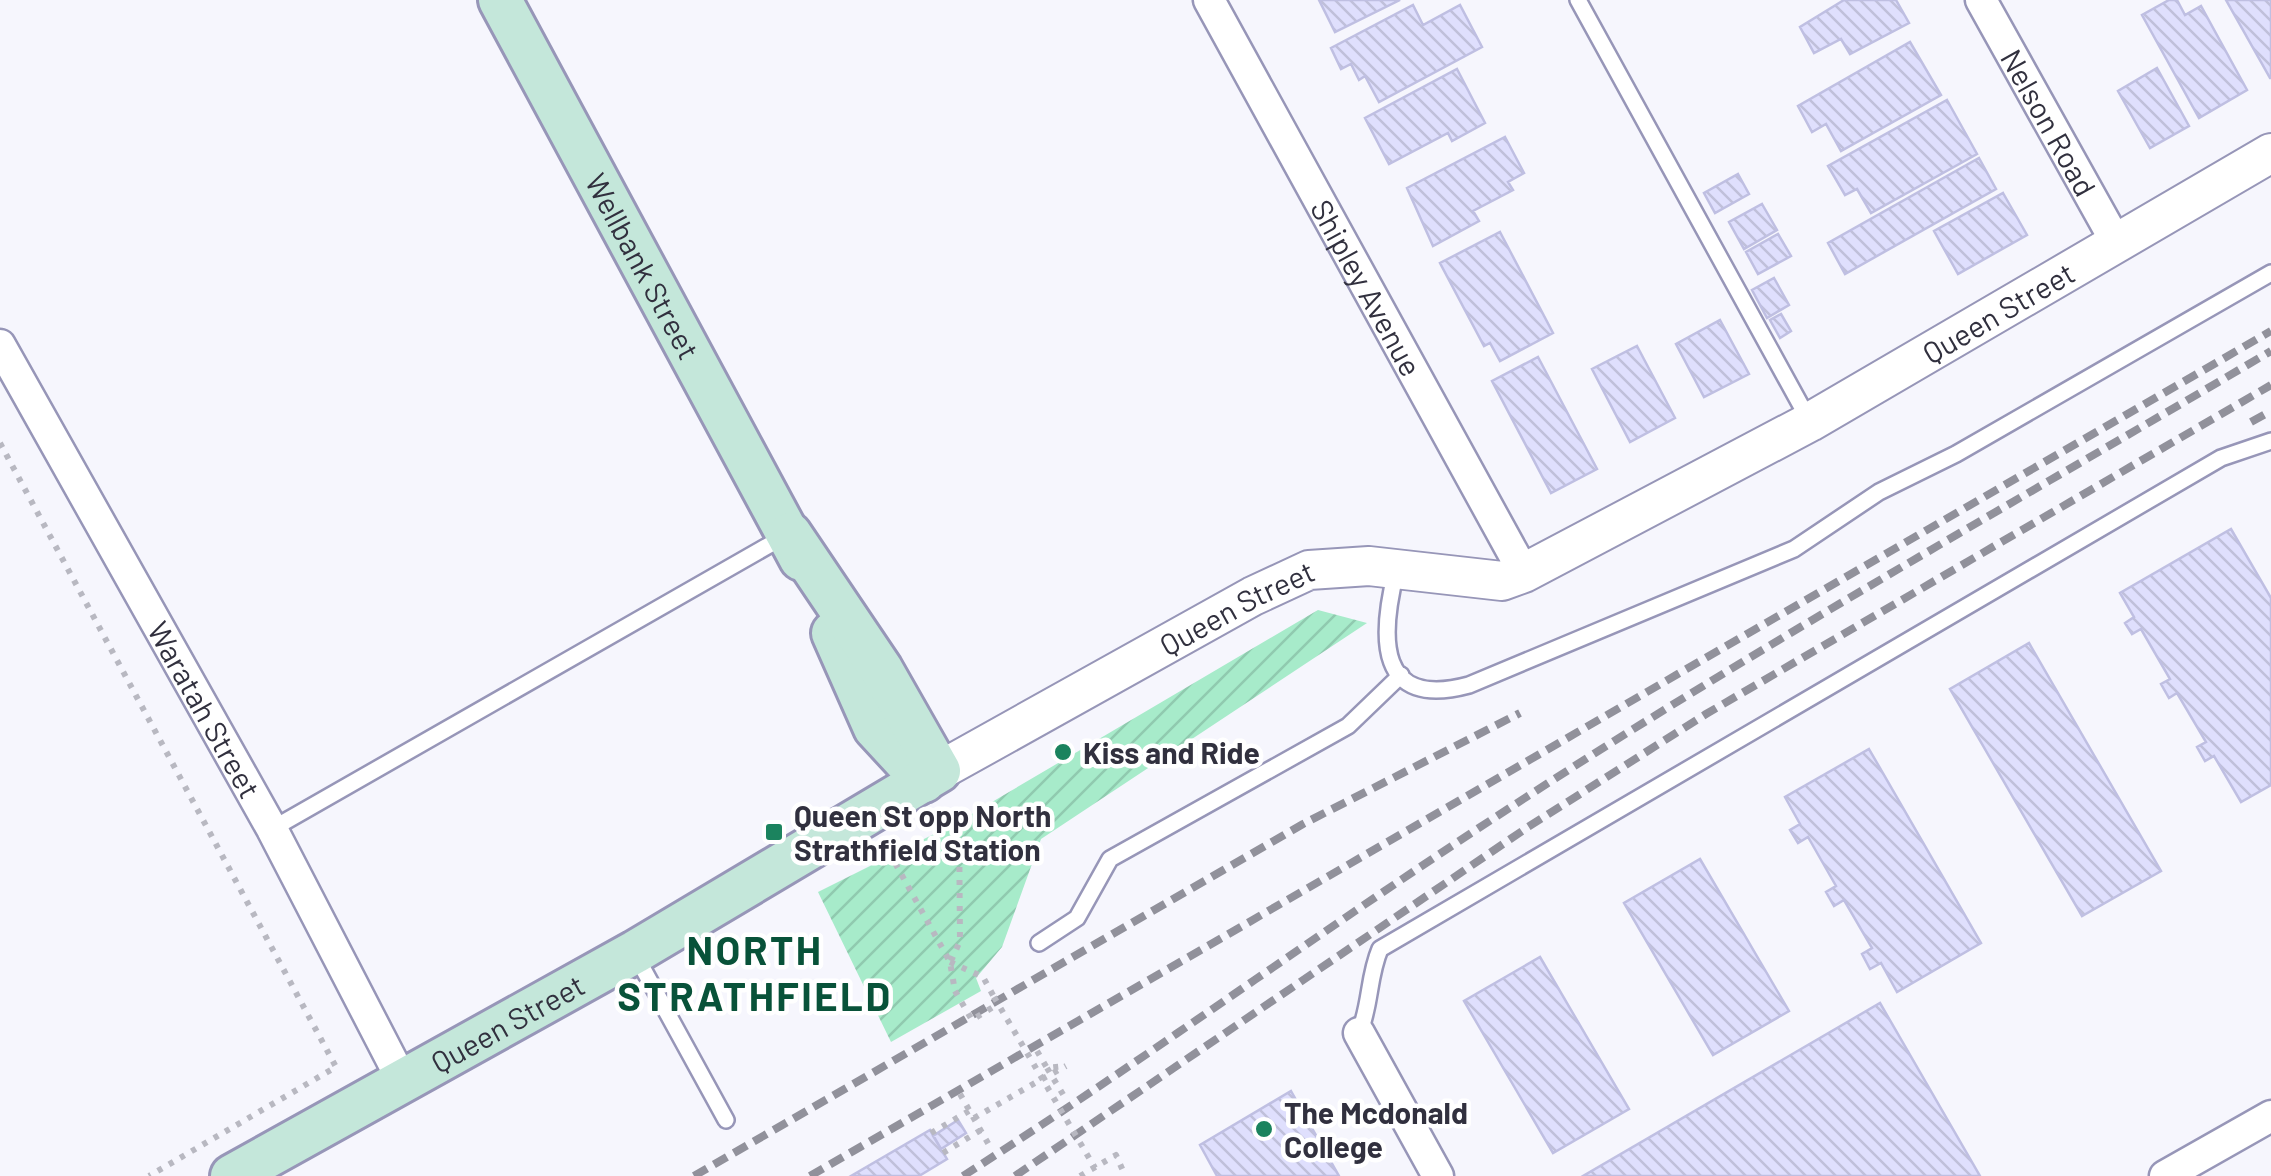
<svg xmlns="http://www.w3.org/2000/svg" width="2271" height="1176" font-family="Barlow,sans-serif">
  <defs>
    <pattern id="garden-furrows" width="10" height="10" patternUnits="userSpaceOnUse" patternTransform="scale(2.5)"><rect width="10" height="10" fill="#a7ebca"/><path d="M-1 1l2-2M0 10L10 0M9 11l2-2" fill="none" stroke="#90caaf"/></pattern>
    <pattern id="building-back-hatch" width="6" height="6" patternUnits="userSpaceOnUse" patternTransform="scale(2.5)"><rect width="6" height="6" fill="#dfdffd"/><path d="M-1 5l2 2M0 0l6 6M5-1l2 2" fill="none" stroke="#c0c0da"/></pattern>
  </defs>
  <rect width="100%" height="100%" fill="#f6f6fd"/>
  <!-- garden -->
  <path fill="url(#garden-furrows)" d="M 1318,610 L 1367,623 L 1041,839 L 1002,947 L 976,978 L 981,991 L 891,1042 L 818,892 L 958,822 Z"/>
  <!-- building -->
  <path fill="url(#building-back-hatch)" stroke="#bfbfe2" stroke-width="2.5" d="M 1319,0 L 1400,0 L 1335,32 Z
    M 1844,0 L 1896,0 L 1909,23 L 1850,54 L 1841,39 L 1814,53 L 1800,27 Z
    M 2169,0 L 2177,0 L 2185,15 L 2201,6 L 2247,90 L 2199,118 L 2142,15 Z
    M 2226,0 L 2271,0 L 2271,78 L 2270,78 Z
    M 1413,5 L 1423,25 L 1460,5 L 1482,47 L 1379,102 L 1365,76 L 1359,80 L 1351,64 L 1341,69 L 1331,48 Z
    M 1910,42 L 1941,95 L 1841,151 L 1826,124 L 1812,132 L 1798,106 Z
    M 2157,68 L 2189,126 L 2150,148 L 2118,91 Z
    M 1457,69 L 1485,123 L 1452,141 L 1448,133 L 1389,164 L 1365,118 Z
    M 1947,100 L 1977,154 L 1871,213 L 1857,189 L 1845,195 L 1828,166 Z
    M 1505,137 L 1524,173 L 1508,182 L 1513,190 L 1473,211 L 1479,221 L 1433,246 L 1407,188 Z
    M 1979,158 L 1996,189 L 1845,274 L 1828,243 Z
    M 1738,174 L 1749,194 L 1715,213 L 1704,193 Z
    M 2003,193 L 2027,235 L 1958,274 L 1934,231 Z
    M 1762,204 L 1777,230 L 1744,249 L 1729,222 Z
    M 1500,232 L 1553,333 L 1500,361 L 1490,343 L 1484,346 L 1440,263 Z
    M 1778,234 L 1791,256 L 1758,274 L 1746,252 Z
    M 1774,278 L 1789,305 L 1767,318 L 1752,290 Z
    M 1781,314 L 1791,331 L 1780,338 L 1770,320 Z
    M 1720,320 L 1749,374 L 1704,397 L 1676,344 Z
    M 1637,346 L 1675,418 L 1630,442 L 1592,369 Z
    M 1538,357 L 1597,469 L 1551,493 L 1492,381 Z
    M 2231,529 L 2271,598 L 2271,785 L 2241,802 L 2214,756 L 2205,761 L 2197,747 L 2206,742 L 2177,693 L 2169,698 L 2161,684 L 2170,679 L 2141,629 L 2132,634 L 2125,623 L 2134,617 L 2120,593 Z
    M 2029,643 L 2161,871 L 2082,916 L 1950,689 Z
    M 1869,749 L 1981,943 L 1897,992 L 1881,963 L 1870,969 L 1862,954 L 1872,948 L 1844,900 L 1834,906 L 1826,892 L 1836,886 L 1808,837 L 1798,843 L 1790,830 L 1800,824 L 1785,797 Z
    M 1700,859 L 1789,1011 L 1713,1055 L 1624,903 Z
    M 1540,957 L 1629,1109 L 1553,1153 L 1464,1001 Z
    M 1880,1003 L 1980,1176 L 1583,1176 Z
    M 1291,1091 L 1339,1176 L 1217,1176 L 1200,1145 Z
    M 958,1120 L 966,1133 L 941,1149 L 933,1136 Z
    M 930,1130 L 947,1159 L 919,1176 L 851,1176 Z"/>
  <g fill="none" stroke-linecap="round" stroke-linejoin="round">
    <!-- service casing -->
    <g stroke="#9796b8" stroke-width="20">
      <path id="service" d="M 1578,0 L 1810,422
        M 1396,572 C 1380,636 1376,710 1469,685 L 1794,549 L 1879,492 L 1956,454 L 2271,273
        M 272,829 L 785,536
        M 1039,943 L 1077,918 L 1110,859 L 1348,726 L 1401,675
        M 636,956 L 726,1120
        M 1359,1033 C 1371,1005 1368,977 1380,949 L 2221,458 L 2271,441"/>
    </g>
    <!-- minor casing -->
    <g stroke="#9796b8" stroke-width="35">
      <g id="minor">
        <path id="s1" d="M 1209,0 L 1524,573"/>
        <path id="s2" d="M 1981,0 L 2116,242"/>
        <path id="s3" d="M 0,345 L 272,829 L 402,1080"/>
        <path d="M 1359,1033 L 1438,1176"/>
        <path d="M 2165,1176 L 2271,1116"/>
      </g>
    </g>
    <!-- tertiary casing -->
    <g stroke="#9796b8" stroke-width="42">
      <g id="tertiary">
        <path id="s4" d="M 939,771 L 1253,596 L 1309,570 L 1369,566 L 1502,581 L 1524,573 L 1810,422 L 2271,153"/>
      </g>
    </g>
    <!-- secondary casing -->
    <g stroke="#9796b8" stroke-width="48">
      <g id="secondary">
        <path id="s5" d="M 500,0 L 801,559"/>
        <path d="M 833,633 L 875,728 L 924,781"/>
        <path id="s6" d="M 232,1176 L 635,952 L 939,771 L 881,669 L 790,534"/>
      </g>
    </g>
    <!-- path -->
    <path stroke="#b8b8c1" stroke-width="6" stroke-dasharray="5 8" stroke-linecap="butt" d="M 0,443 L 336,1067 L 149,1176
      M 889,852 L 950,962 L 955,991
      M 951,961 L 960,941 L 959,813
      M 950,962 L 983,977 L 994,997
      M 1037,1051 L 1047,1068 L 1066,1066
      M 1047,1068 L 1064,1096
      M 960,1094 L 989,1145
      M 974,1118 L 1042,1079
      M 931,1133 L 969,1111
      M 943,1153 L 981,1130
      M 1080,1176 L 1116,1155 L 1124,1173"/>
    <!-- service -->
    <use href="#service" stroke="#fff" stroke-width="15"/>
    <!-- minor -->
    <use href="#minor" stroke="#fff" stroke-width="30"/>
    <!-- tertiary -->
    <use href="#tertiary" stroke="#fff" stroke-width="38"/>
    <!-- secondary -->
    <use href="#secondary" stroke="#c4e7da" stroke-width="42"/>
    <!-- rail -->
    <path stroke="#91919b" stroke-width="8" stroke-dasharray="15 8" stroke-linecap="butt" d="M 2251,422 L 2271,411
      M 694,1176 L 1303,824 L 1520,713
      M 810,1176 L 2271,331
      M 963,1176 C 1149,1057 1326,927 1511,807 C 1758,646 2017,501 2271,351
      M 1015,1176 L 1528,827 L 1706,714 L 2271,385"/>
    <!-- path-bridge -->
    <path stroke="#b8b8c1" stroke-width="6" stroke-dasharray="5 8" stroke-linecap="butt" d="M 955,991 L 972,1020 L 998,1004
      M 994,997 L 1095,1168
      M 1042,1079 L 1066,1066"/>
  </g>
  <!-- markers -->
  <g fill="#1b835e" stroke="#fff" stroke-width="4">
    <circle cx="1063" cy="752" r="10"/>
    <rect x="764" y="822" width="20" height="20" rx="5"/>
    <circle cx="1264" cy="1129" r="10"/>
  </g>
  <g text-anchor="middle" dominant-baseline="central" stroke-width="9" stroke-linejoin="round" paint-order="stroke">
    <!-- street labels -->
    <g font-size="30" fill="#31303e" stroke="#fff">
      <text stroke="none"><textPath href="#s2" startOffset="140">Nelson Road</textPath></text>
      <text stroke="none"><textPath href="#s5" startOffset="302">Wellbank Street</textPath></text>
      <text stroke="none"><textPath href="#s1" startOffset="328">Shipley Avenue</textPath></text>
      <text stroke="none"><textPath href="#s4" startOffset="1180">Queen Street</textPath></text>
      <text stroke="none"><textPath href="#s4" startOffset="340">Queen Street</textPath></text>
      <text stroke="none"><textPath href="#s3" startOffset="418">Waratah Street</textPath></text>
      <text stroke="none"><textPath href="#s6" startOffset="315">Queen Street</textPath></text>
    </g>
    <!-- poi labels -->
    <g font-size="30" font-weight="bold" fill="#31303e" stroke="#fff" text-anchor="start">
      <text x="1083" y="752">Kiss and Ride</text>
      <text x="794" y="815">Queen St opp North<tspan x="794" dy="34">Strathfield Station</tspan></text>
      <text x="1284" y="1112">The Mcdonald<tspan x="1284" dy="34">College</tspan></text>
    </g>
    <!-- district labels -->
    <g font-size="40" font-weight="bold" letter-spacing="2.5" fill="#085239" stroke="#fff">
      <text x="755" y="949">NORTH<tspan x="755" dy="46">STRATHFIELD</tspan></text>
    </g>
  </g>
</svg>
